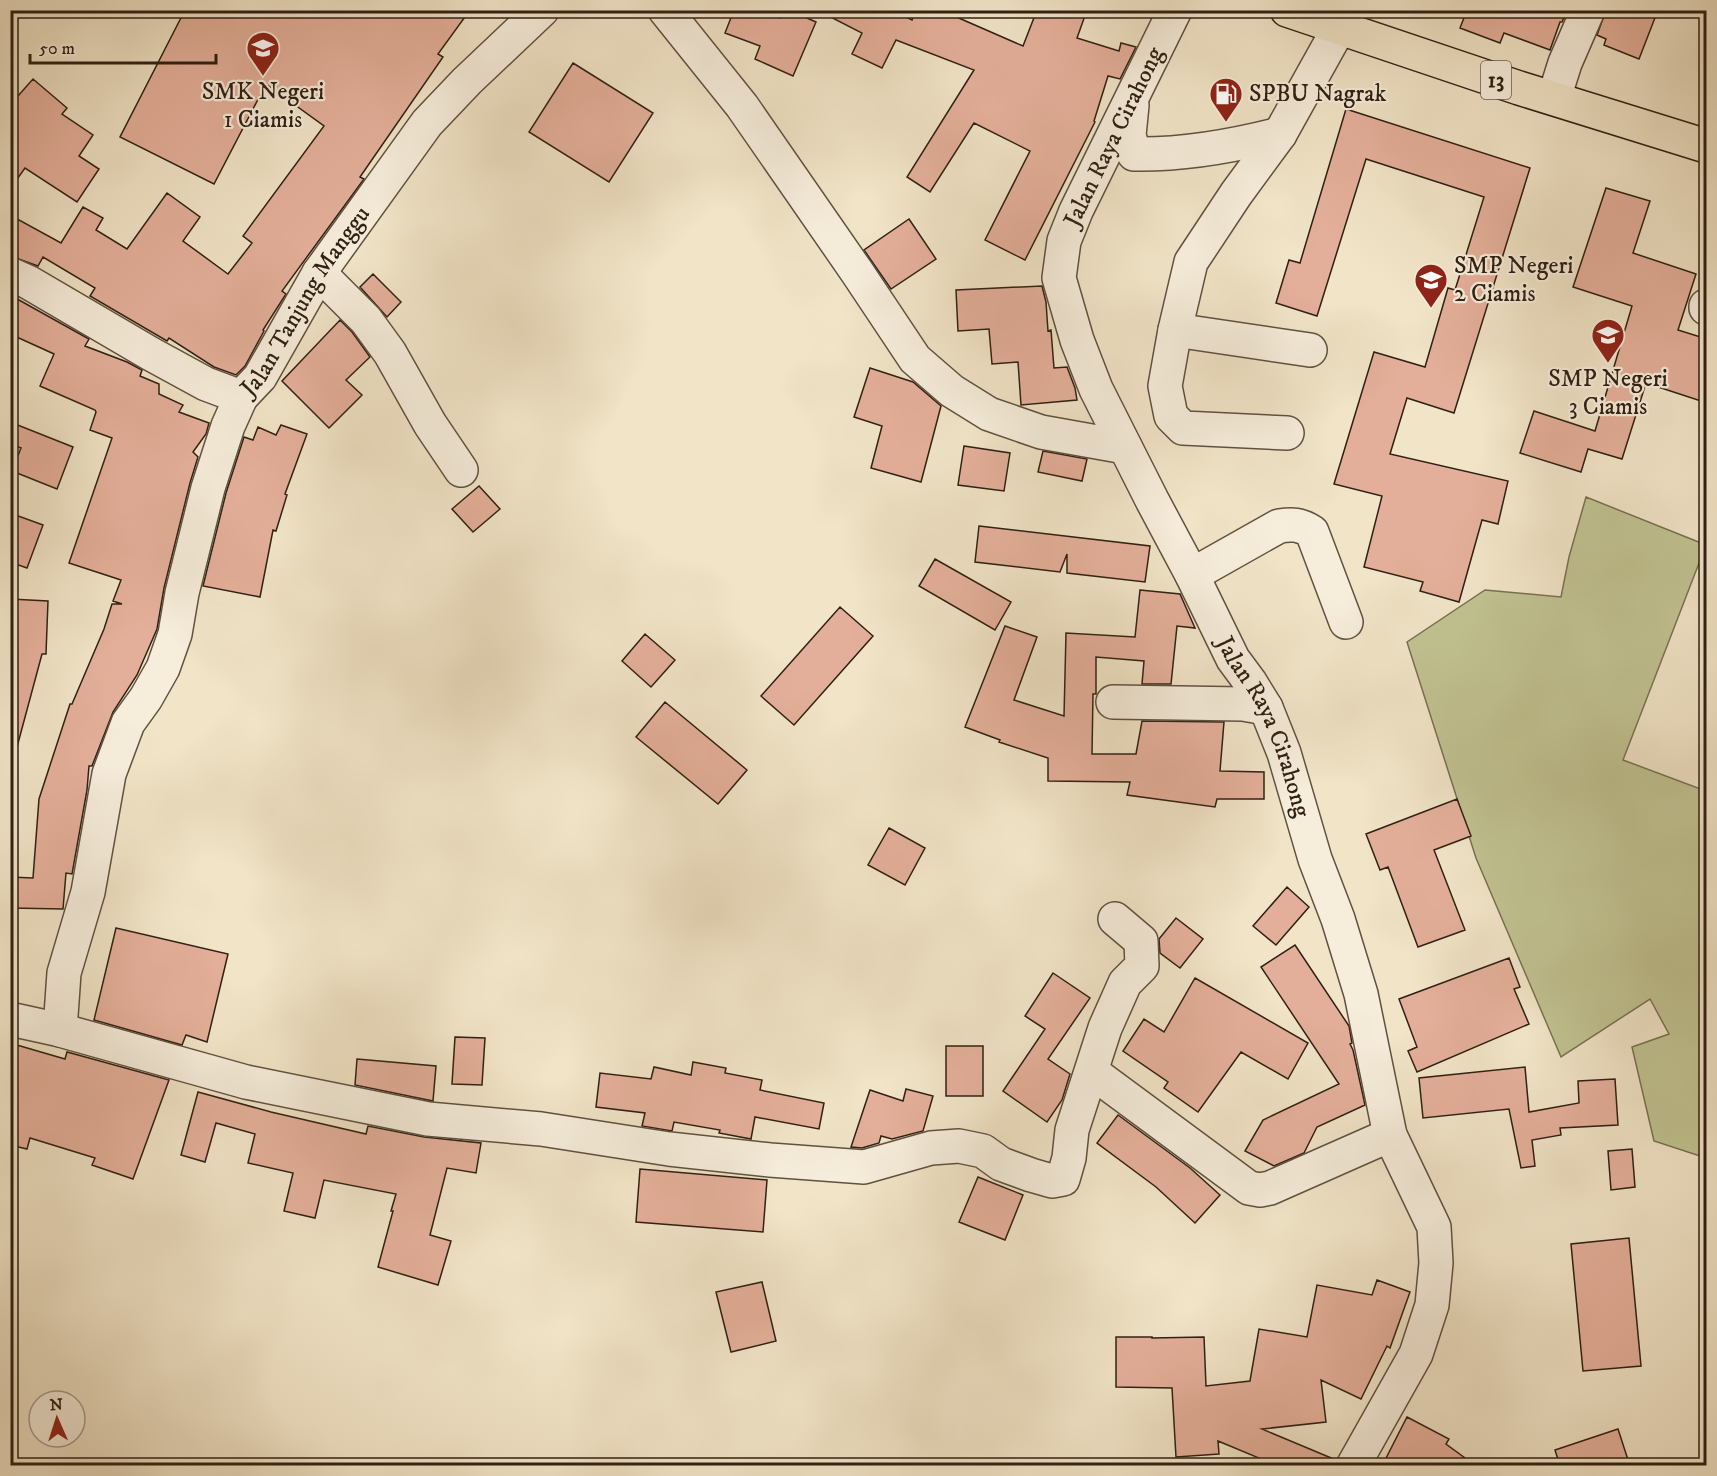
<svg xmlns="http://www.w3.org/2000/svg" width="1717" height="1476" font-family="'IM FELL DW Pica',serif">
  <rect width="100%" height="100%" fill="#f1e4c7"/>
  <filter id="stains"><feTurbulence type="fractalNoise" baseFrequency=".00333" numOctaves="4"/><feColorMatrix values="0 0 0 0 .2 0 0 0 0 .09 0 0 0 0 .02 0 0 0 .5 -.17"/></filter>
  <radialGradient id="worn" r=".72"><stop offset=".6" stop-color="#630" stop-opacity="0"/><stop offset="1" stop-color="#630" stop-opacity=".3"/></radialGradient>
  <!-- green -->
  <path fill="#c1c291" stroke="#787152" stroke-width="1.5" d="M 1586,497 L 1706,545 L 1623,760 L 1706,791 L 1706,1158 L 1654,1141 L 1632,1047 L 1669,1034 L 1650,999 L 1561,1057 L 1476,858 L 1407,642 L 1485,590 L 1561,597 L 1569,557 Z"/>
  <!-- building -->
  <path fill="#e4af9a" stroke="#2f2013" stroke-width="1.5" d="M 185,10 L 470,10 L 438,54 L 443,57 L 360,177 L 364,179 L 282,291 L 286,294 L 263,330 L 264,331 L 245,366 L 236,375 L 214,367 L 169,338 L 167,341 L 90,296 L 95,288 L 43,257 L 38,266 L 10,256 L 10,215 L 61,243 L 83,207 L 103,218 L 96,230 L 127,249 L 167,193 L 200,217 L 183,241 L 228,274 L 252,243 L 243,236 L 324,126 L 266,84 L 214,184 L 120,137 Z
    M 734,10 L 746,10 L 764,17 L 767,12 L 780,18 L 784,10 L 789,10 L 816,22 L 793,76 L 755,59 L 760,46 L 725,33 Z
    M 817,10 L 892,10 L 912,20 L 916,10 L 954,10 L 952,15 L 1023,46 L 1037,10 L 1087,10 L 1077,38 L 1119,51 L 1121,43 L 1136,47 L 1120,79 L 1108,76 L 1094,121 L 1095,122 L 1025,260 L 985,240 L 1030,151 L 974,123 L 930,192 L 907,177 L 974,70 L 896,40 L 882,68 L 852,54 L 862,33 Z
    M 1467,10 L 1567,10 L 1562,22 L 1560,22 L 1550,50 L 1504,33 L 1500,43 L 1460,28 Z
    M 1606,10 L 1658,10 L 1639,59 L 1604,45 L 1606,39 L 1597,35 Z
    M 573,63 L 653,113 L 609,182 L 529,132 Z
    M 33,79 L 67,108 L 62,114 L 93,135 L 79,156 L 99,169 L 77,202 L 25,168 L 10,189 L 10,105 Z
    M 1346,109 L 1530,168 L 1454,413 L 1407,398 L 1390,454 L 1508,481 L 1498,524 L 1482,520 L 1459,602 L 1420,591 L 1423,582 L 1364,567 L 1382,496 L 1334,484 L 1374,352 L 1425,367 L 1448,288 L 1455,290 L 1484,197 L 1366,159 L 1317,316 L 1276,303 L 1289,260 L 1300,263 Z
    M 1606,188 L 1650,201 L 1633,253 L 1696,274 L 1678,330 L 1707,339 L 1707,403 L 1646,383 L 1622,459 L 1588,449 L 1581,472 L 1520,453 L 1534,411 L 1595,431 L 1632,306 L 1573,287 Z
    M 909,219 L 936,259 L 891,289 L 864,250 Z
    M 373,274 L 401,302 L 387,317 L 360,287 Z
    M 1042,286 L 1046,302 L 1048,331 L 1051,330 L 1054,368 L 1067,367 L 1075,388 L 1077,400 L 1021,405 L 1018,362 L 992,364 L 989,329 L 958,331 L 956,290 Z
    M 10,295 L 89,339 L 85,346 L 127,362 L 142,370 L 140,376 L 159,384 L 159,394 L 183,405 L 179,412 L 209,423 L 206,434 L 193,452 L 198,457 L 190,483 L 164,588 L 157,629 L 137,675 L 113,712 L 92,766 L 89,766 L 87,790 L 72,874 L 66,873 L 63,909 L 10,908 L 10,877 L 33,878 L 39,799 L 70,704 L 72,704 L 104,629 L 112,604 L 122,604 L 113,601 L 121,580 L 69,563 L 112,438 L 90,430 L 96,412 L 95,410 L 40,386 L 54,354 L 10,334 Z
    M 340,320 L 352,332 L 370,357 L 346,380 L 362,395 L 329,428 L 282,381 Z
    M 870,368 L 913,382 L 941,406 L 921,482 L 871,468 L 882,426 L 854,417 Z
    M 10,422 L 73,447 L 57,489 L 12,471 L 21,448 L 10,444 Z
    M 281,425 L 307,434 L 285,494 L 287,495 L 276,531 L 273,530 L 260,597 L 203,586 L 226,493 L 244,437 L 253,440 L 258,427 L 276,435 Z
    M 964,446 L 1010,453 L 1004,491 L 958,485 Z
    M 1043,451 L 1087,459 L 1082,481 L 1038,472 Z
    M 479,486 L 500,509 L 473,532 L 452,509 Z
    M 10,513 L 43,525 L 27,568 L 10,562 Z
    M 979,526 L 1150,546 L 1145,582 L 1067,573 L 1067,554 L 1060,572 L 975,562 Z
    M 935,559 L 1011,602 L 995,630 L 919,586 Z
    M 1140,590 L 1180,594 L 1195,628 L 1177,626 L 1171,684 L 1142,684 L 1144,661 L 1096,657 L 1096,694 L 1093,694 L 1092,754 L 1136,754 L 1142,721 L 1224,722 L 1220,771 L 1264,772 L 1264,799 L 1217,799 L 1215,807 L 1127,795 L 1130,782 L 1048,781 L 1048,758 L 999,742 L 1000,740 L 965,727 L 1005,626 L 1037,637 L 1014,700 L 1064,716 L 1066,633 L 1135,637 Z
    M 10,599 L 48,601 L 46,654 L 42,654 L 17,747 L 10,747 Z
    M 840,607 L 873,636 L 794,725 L 761,696 Z
    M 645,634 L 675,660 L 651,687 L 622,661 Z
    M 665,702 L 747,770 L 718,804 L 636,737 Z
    M 1457,799 L 1471,836 L 1434,850 L 1465,930 L 1418,947 L 1388,867 L 1380,870 L 1366,834 Z
    M 889,828 L 925,848 L 905,885 L 868,865 Z
    M 1287,887 L 1309,907 L 1276,945 L 1253,926 Z
    M 1176,918 L 1203,939 L 1180,968 L 1160,953 L 1159,939 Z
    M 116,928 L 228,954 L 207,1042 L 186,1035 L 182,1045 L 94,1020 Z
    M 1295,945 L 1349,1026 L 1352,1043 L 1350,1044 L 1353,1050 L 1365,1105 L 1317,1127 L 1304,1153 L 1274,1166 L 1245,1151 L 1263,1120 L 1339,1084 L 1261,967 Z
    M 1509,958 L 1520,987 L 1514,989 L 1529,1024 L 1417,1072 L 1408,1051 L 1417,1047 L 1399,999 Z
    M 1053,973 L 1090,998 L 1048,1059 L 1070,1074 L 1062,1100 L 1047,1122 L 1003,1091 L 1045,1029 L 1025,1016 Z
    M 1195,978 L 1308,1043 L 1288,1079 L 1241,1052 L 1198,1112 L 1164,1088 L 1168,1082 L 1123,1051 L 1144,1019 L 1164,1032 Z
    M 455,1037 L 485,1038 L 482,1085 L 452,1084 Z
    M 10,1043 L 65,1059 L 67,1052 L 169,1080 L 133,1179 L 92,1165 L 95,1158 L 30,1138 L 27,1149 L 10,1145 Z
    M 946,1046 L 983,1046 L 983,1096 L 946,1096 Z
    M 357,1059 L 436,1066 L 433,1101 L 355,1085 Z
    M 693,1062 L 726,1068 L 725,1073 L 762,1080 L 760,1090 L 824,1103 L 819,1129 L 755,1117 L 751,1139 L 719,1133 L 720,1130 L 674,1122 L 672,1131 L 642,1126 L 645,1113 L 596,1107 L 600,1073 L 651,1079 L 654,1067 L 691,1075 Z
    M 1525,1067 L 1529,1112 L 1579,1103 L 1578,1081 L 1615,1079 L 1618,1125 L 1560,1128 L 1561,1135 L 1532,1140 L 1535,1166 L 1521,1168 L 1509,1109 L 1423,1118 L 1419,1078 Z
    M 906,1089 L 933,1096 L 923,1131 L 892,1139 L 881,1136 L 879,1143 L 862,1148 L 851,1147 L 870,1090 L 903,1101 Z
    M 198,1092 L 271,1112 L 366,1134 L 368,1126 L 424,1137 L 481,1143 L 476,1173 L 447,1168 L 430,1235 L 451,1241 L 438,1285 L 378,1267 L 393,1211 L 391,1211 L 396,1194 L 324,1180 L 315,1218 L 284,1211 L 293,1173 L 248,1163 L 255,1134 L 216,1123 L 205,1162 L 181,1155 Z
    M 1118,1115 L 1190,1168 L 1220,1195 L 1195,1223 L 1156,1187 L 1097,1143 Z
    M 1632,1149 L 1635,1187 L 1611,1190 L 1608,1151 Z
    M 640,1169 L 767,1180 L 763,1232 L 636,1222 Z
    M 978,1177 L 1023,1195 L 1005,1240 L 959,1222 Z
    M 1629,1238 L 1641,1366 L 1583,1371 L 1571,1244 Z
    M 1377,1280 L 1410,1292 L 1390,1348 L 1387,1346 L 1361,1399 L 1321,1380 L 1326,1422 L 1262,1429 L 1336,1460 L 1334,1466 L 1278,1466 L 1218,1441 L 1219,1454 L 1176,1457 L 1172,1388 L 1116,1387 L 1116,1337 L 1152,1337 L 1152,1338 L 1204,1337 L 1206,1386 L 1250,1381 L 1259,1329 L 1307,1337 L 1317,1285 L 1372,1295 Z
    M 762,1282 L 776,1341 L 731,1352 L 716,1292 Z
    M 1407,1417 L 1449,1439 L 1446,1444 L 1476,1466 L 1382,1466 Z
    M 1618,1429 L 1630,1466 L 1560,1466 L 1555,1450 Z"/>
  <g fill="none" stroke-linecap="round" stroke-linejoin="round">
    <!-- minor casing -->
    <g stroke="#605140" stroke-width="36">
      <g id="minor">
        <path d="M 665,10 L 742,106 L 857,272 L 915,359 L 952,391 L 989,414 L 1041,432 L 1125,447"/>
        <path id="s1" d="M 1175,10 L 1076,211 L 1064,241 L 1059,278 L 1077,340 L 1096,389 L 1152,500 L 1192,575 L 1233,659 L 1250,682 L 1266,708 L 1284,753 L 1315,859 L 1338,919 L 1361,994 L 1390,1135 L 1434,1227 L 1436,1263 L 1432,1305 L 1416,1354 L 1353,1466"/>
        <path d="M 1554,98 L 1565,63 L 1588,10"/>
        <path d="M 1132,105 L 1129,135 L 1134,154 C 1183,155 1233,146 1280,134"/>
        <path d="M 319,273 L 366,320 L 390,353 L 430,424 L 461,470"/>
        <path id="s2" d="M 10,274 L 28,282 L 151,354 L 206,384 L 241,397 L 260,377 L 319,273 L 427,123 L 467,81 L 542,10"/>
        <path d="M 1706,308 L 1706,306"/>
        <path d="M 1175,330 L 1310,350"/>
        <path d="M 1287,433 L 1183,428 L 1171,416 L 1165,386 L 1175,330 L 1191,262 L 1236,194 L 1280,134 L 1339,28"/>
        <path d="M 1192,575 L 1279,526 C 1292,524 1300,524 1312,532 L 1346,622"/>
        <path d="M 1113,702 L 1243,704 L 1266,708"/>
        <path d="M 10,1019 L 60,1030 L 246,1082 L 428,1119 L 541,1129 L 669,1149 L 770,1160 L 864,1167 L 931,1148 L 959,1146 L 983,1151 L 1001,1164 L 1031,1175 L 1052,1181 L 1063,1179 L 1069,1158 L 1072,1130 L 1105,1028 L 1125,983 L 1142,966 L 1141,941 L 1115,919"/>
        <path d="M 60,1030 L 64,973 L 88,892 L 109,774 L 128,723 L 146,698 L 163,668 L 175,634 L 182,593 L 208,488 L 228,426 L 241,397"/>
        <path d="M 1092,1072 L 1249,1188 L 1260,1190 L 1270,1188 L 1390,1135"/>
      </g>
    </g>
    <!-- highway casing -->
    <g stroke="#2f2013" stroke-width="36">
      <path id="highway" d="M 1287,10 L 1519,88 L 1706,146"/>
    </g>
    <!-- minor -->
    <use href="#minor" stroke="#f6eddb" stroke-width="33"/>
    <!-- highway -->
    <use href="#highway" stroke="#f1e4c7" stroke-width="33"/>
  </g>
  <!-- icons -->
  <defs>
    <g id="school-pin" transform="scale(1.725)"><path d="M0 17L-7.5 6A9.5 9.5 0 1 1 7.5 6Z" fill="#8f2418" stroke="#f6eddb"/><path d="M0-5L7-2L0 1L-7-2ZM-4 1L0 2.5L4 1V4Q0 6-4 4Z" fill="#fff"/></g>
    <g id="fuel-pin" transform="scale(1.725)"><path d="M0 17L-7.5 6A9.5 9.5 0 1 1 7.5 6Z" fill="#8f2418" stroke="#f6eddb"/><path d="M-5.5-6h7V0h2V4h1.3V-2.5L3-4.5l.8-.8L6-3V5H2.5V1h-1V6h-7ZM-4.2-4.7v3.2H.2V-4.7Z" fill="#fff"/></g>
  </defs>
  <g fill-rule="evenodd">
    <use href="#school-pin" x="263" y="48"/>
    <use href="#fuel-pin" x="1226" y="94"/>
    <use href="#school-pin" x="1431" y="280"/>
    <use href="#school-pin" x="1608" y="335"/>
  </g>
  <g text-anchor="middle" dominant-baseline="central" stroke-width="4.5" stroke-linejoin="round" paint-order="stroke">
    <!-- shield labels -->
    <rect fill="#f6eddb" stroke="#6b5e4f" stroke-width="1.5" x="1481" y="61" width="30" height="38" rx="4.5"/>
    <g font-size="22" font-weight="bold" fill="#2f2013">
      <text x="1496" y="80">13</text>
    </g>
    <!-- poi labels -->
    <g font-size="24" fill="#2f2013" stroke="#f6eddb">
      <text x="263" y="92">SMK Negeri<tspan x="263" dy="28">1 Ciamis</tspan></text>
      <text x="1249" y="94" text-anchor="start">SPBU Nagrak</text>
      <text x="1454" y="266" text-anchor="start">SMP Negeri<tspan x="1454" dy="28">2 Ciamis</tspan></text>
      <text x="1608" y="379">SMP Negeri<tspan x="1608" dy="28">3 Ciamis</tspan></text>
    </g>
    <!-- street labels -->
    <g font-size="24" fill="#2f2013" stroke="#f6eddb">
      <text transform="translate(1114 137) rotate(-64)">Jalan Raya Cirahong</text>
      <text stroke="none"><textPath href="#s2" startOffset="378">Jalan Tanjung Manggu</textPath></text>
      <text stroke="none"><textPath href="#s1" startOffset="789">Jalan Raya Cirahong</textPath></text>
    </g>
  </g>
  <!-- margin -->
  <rect width="1717" height="1476" fill="none" stroke="#f1e4c7" stroke-width="36"/>
  <rect x="12" y="12" width="1693" height="1452" fill="none" stroke="#2f2013" stroke-width="3"/>
  <rect x="18" y="18" width="1681" height="1440" fill="none" stroke="#2f2013" stroke-width="1.5"/>
  <!-- north arrow -->
  <g transform="translate(57 1419) rotate(357)"><circle r="28" fill="#f6eddb" stroke="#a69b8b" stroke-width="1.5"/>
  <path d="M0-4.5L10 22L0 15L-10 22Z" fill="#8f2418"/>
  <text y="-9" font-size="16" font-weight="bold" text-anchor="middle" fill="#2f2013">N</text>
  </g>
  <!-- scale -->
  <path d="M30 54v9h186v-9" fill="none" stroke="#2f2013" stroke-width="3"/>
  <text x="39" y="54" font-size="18" fill="#2f2013" stroke="#f6eddb" stroke-width="4.5" paint-order="stroke">50 m</text>
  <rect width="100%" height="100%" filter="url(#stains)"/>
  <rect width="100%" height="100%" fill="url(#worn)"/>
</svg>
